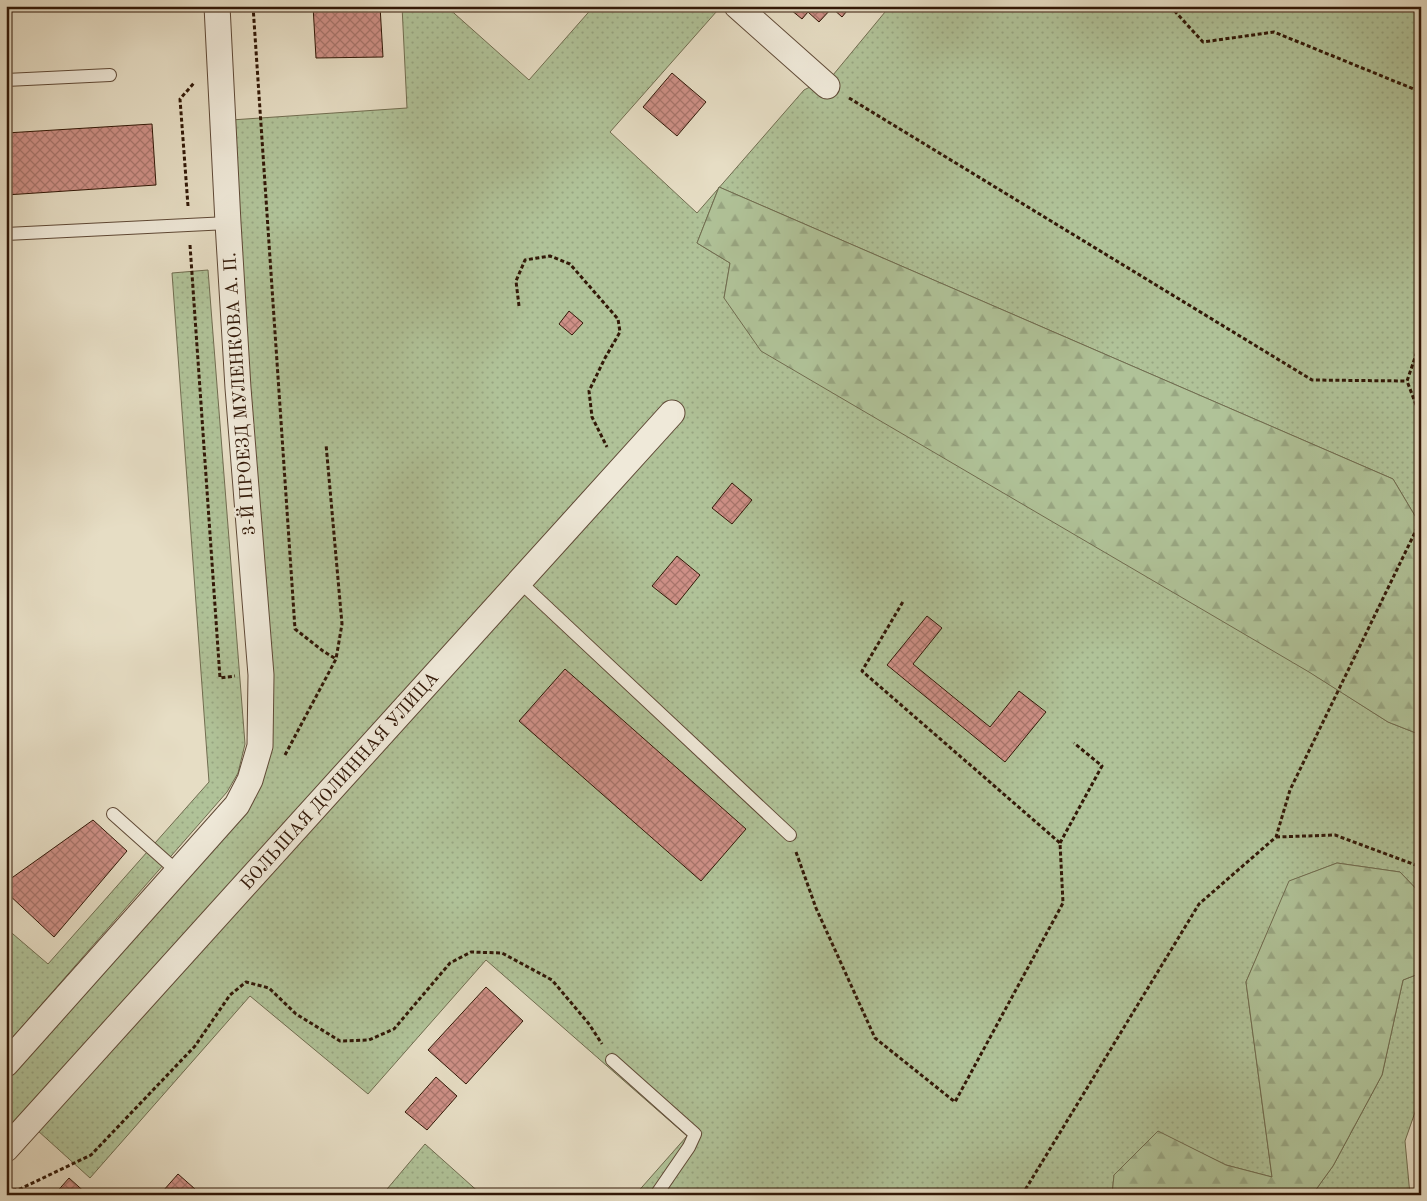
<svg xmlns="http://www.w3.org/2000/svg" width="1427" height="1201" font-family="'Old Standard TT',serif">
  <defs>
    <pattern id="grass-dots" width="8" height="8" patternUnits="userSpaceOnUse" patternTransform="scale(1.25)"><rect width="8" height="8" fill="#b0c298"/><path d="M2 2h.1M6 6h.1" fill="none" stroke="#98a682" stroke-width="1.8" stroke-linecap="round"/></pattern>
    <pattern id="forest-firs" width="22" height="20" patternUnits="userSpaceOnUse" patternTransform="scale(1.25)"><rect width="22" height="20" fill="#b0c298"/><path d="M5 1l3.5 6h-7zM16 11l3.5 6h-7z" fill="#98a682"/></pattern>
    <pattern id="building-cross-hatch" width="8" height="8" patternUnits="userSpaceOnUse" patternTransform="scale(1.25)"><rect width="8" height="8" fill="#ce9087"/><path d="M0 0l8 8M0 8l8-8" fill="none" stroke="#a8756c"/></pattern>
  </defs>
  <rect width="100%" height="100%" fill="#e6ddc4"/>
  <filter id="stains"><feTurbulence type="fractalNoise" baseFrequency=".004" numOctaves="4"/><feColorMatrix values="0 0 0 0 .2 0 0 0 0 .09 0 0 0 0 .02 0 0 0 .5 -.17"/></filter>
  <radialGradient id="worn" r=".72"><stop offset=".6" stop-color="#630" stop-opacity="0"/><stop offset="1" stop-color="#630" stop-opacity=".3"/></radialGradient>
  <!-- grass -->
  <path fill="url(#grass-dots)" stroke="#716d50" d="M 402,6 L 446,6 L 529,80 L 594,6 L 711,6 L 717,11 L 610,132 L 697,213 L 804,90 L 833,75 L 890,6 L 1421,6 L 1421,526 L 1393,479 L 719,187 L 697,243 L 730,263 L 724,298 L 1388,722 L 1421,735 L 1421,894 L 1400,872 L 1337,863 L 1290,881 L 1246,982 L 1272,1177 L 1226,1165 L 1158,1132 L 1114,1175 L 1112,1195 L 635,1195 L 687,1136 L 486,960 L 368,1094 L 250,996 L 90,1178 L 37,1130 L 6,1162 L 6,1081 L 245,808 L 259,786 L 231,120 L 407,108 Z
    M 208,270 L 245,744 L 238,773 L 227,792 L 6,1045 L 6,928 L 48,964 L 209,782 L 172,273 Z
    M 1421,973 L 1421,1095 L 1405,1141 L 1410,1195 L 1312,1195 L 1333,1166 L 1382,1075 L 1403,980 Z
    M 425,1144 L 482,1195 L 382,1195 Z"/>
  <!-- forest -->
  <path fill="url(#forest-firs)" stroke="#716d50" d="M 719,187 L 1393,479 L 1421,526 L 1421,735 L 1388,722 L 1309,672 L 761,351 L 724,298 L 730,263 L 697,243 Z
    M 1337,863 L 1400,872 L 1421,894 L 1421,973 L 1403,980 L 1382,1075 L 1333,1166 L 1312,1195 L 1112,1195 L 1114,1175 L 1158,1131 L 1226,1165 L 1272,1177 L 1246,982 L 1289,881 Z"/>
  <!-- building -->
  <path fill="url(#building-cross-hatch)" stroke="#321807" d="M 313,6 L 380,6 L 383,57 L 316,58 Z
    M 794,6 L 851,6 L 842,17 L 832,8 L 819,22 L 808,12 L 802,19 L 791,10 Z
    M 672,73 L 706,102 L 677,136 L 643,107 Z
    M 152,124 L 156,185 L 6,195 L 6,133 Z
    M 569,311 L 583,323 L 572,335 L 559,324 Z
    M 732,483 L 752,500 L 732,524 L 712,508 Z
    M 677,556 L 700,575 L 676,605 L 652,586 Z
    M 927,616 L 942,628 L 913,664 L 990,727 L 1019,691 L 1046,712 L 1005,762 L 887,665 Z
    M 565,669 L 746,829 L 701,881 L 519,721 Z
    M 93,820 L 127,851 L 54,937 L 6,892 L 6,882 Z
    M 486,987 L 523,1021 L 466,1084 L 428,1050 Z
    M 436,1077 L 457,1096 L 427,1130 L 405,1112 Z
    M 178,1174 L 195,1189 L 191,1195 L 168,1195 L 163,1191 Z
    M 69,1178 L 88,1195 L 54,1195 Z"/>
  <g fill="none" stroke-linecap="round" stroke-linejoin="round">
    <!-- service casing -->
    <g stroke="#5f4936" stroke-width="14">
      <path id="service" d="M 6,80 L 110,75
        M 6,234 L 228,223
        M 520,582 L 790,835
        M 113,814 L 178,872
        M 612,1060 L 695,1134 L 689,1147 L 656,1195"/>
    </g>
    <!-- minor casing -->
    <g stroke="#5f4936" stroke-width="27">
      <path id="minor" d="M 737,6 L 827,86
        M 6,1064 L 237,805 L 250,780 L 260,746 L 261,675 L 238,388 L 228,223 L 217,6
        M 6,1149 L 672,413"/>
    </g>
    <!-- path -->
    <path stroke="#321807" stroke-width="3" stroke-dasharray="4 2.5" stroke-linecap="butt" d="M 253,6 L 295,629 L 323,651 L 336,659
      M 1170,6 L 1203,42 L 1274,32 L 1421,92
      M 849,98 L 1312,380 L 1407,381
      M 188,206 L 180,99 L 194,83
      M 190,245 L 220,678 L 235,676
      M 519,306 L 516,281 L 525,260 L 550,256 L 570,264 L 618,319 L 620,332 L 605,358 L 589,391 L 592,417 L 607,447
      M 1421,340 L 1407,381 L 1421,418
      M 285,755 L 336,659 L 342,624 L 326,444
      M 1276,837 L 1335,835 L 1421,867
      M 1060,843 L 1102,766 L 1074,743
      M 796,852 L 816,908 L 875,1038 L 955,1102 L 1063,903 L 1060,843 L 862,671 L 904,600
      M 6,1191 L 20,1189 L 91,1155 L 195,1046 L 230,995 L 246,982 L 269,988 L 296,1014 L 340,1041 L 369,1040 L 394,1029 L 450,963 L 471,952 L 502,953 L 552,980 L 589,1024 L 602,1044
      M 1022,1195 L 1199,904 L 1276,837 L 1290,790 L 1421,520"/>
    <!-- service -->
    <use href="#service" stroke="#efe9d9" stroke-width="12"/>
    <!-- minor -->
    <use href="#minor" stroke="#efe9d9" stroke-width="25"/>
  </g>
  <g text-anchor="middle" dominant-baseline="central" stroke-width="5" stroke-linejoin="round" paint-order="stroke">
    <!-- street labels -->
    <g font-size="18" fill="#321807" stroke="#efe9d9">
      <text transform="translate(240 394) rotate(-94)">3-Й ПРОЕЗД МУЛЕНКОВА А. П.</text>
      <text transform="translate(340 781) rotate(-48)">БОЛЬШАЯ ДОЛИННАЯ УЛИЦА</text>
    </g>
  </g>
  <!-- margin -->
  <rect width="1427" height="1201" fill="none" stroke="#e6ddc4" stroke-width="25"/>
  <rect x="8" y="8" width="1412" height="1186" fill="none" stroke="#321807" stroke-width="2.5"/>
  <rect x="12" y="12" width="1402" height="1176" fill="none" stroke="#321807"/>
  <rect width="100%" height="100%" filter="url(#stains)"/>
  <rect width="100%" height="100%" fill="url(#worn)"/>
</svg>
